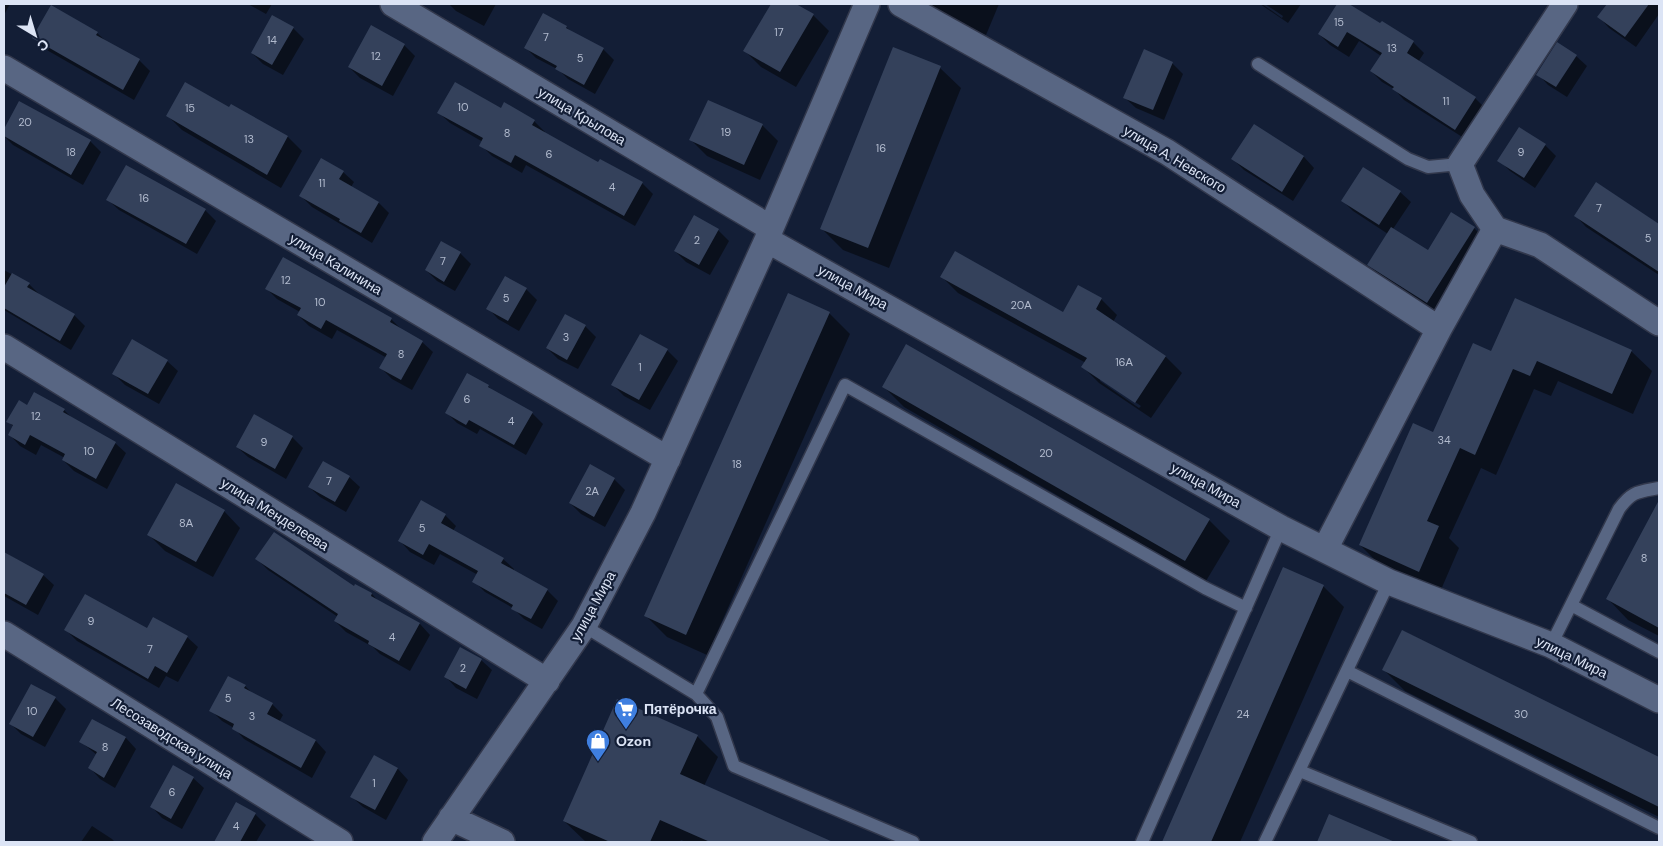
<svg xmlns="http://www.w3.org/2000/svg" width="1663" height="846" font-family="'DM Sans',sans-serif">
  <rect width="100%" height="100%" fill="#131e36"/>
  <!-- shadow -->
  <path fill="#0007" fill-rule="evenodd" d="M 4,4 L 10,4 L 4,15 Z
    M 248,4 L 272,4 L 266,14 Z
    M 449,4 L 496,4 L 484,26 L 456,11 Z
    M 772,4 L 793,4 L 813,15 L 829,31 L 796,87 L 761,67 L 745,51 Z
    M 931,4 L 999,4 L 986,35 L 946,18 Z
    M 1260,4 L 1262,4 L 1282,18 L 1283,16 L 1265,4 L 1301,4 L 1288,23 Z
    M 1338,4 L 1347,4 L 1381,25 L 1413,42 L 1424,53 L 1418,62 L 1475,98 L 1486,109 L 1467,140 L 1404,100 L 1394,89 L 1382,82 L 1371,71 L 1381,56 L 1359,41 L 1349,57 L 1330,45 L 1319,34 Z
    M 1608,4 L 1659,4 L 1659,14 L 1636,47 L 1609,28 L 1599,17 Z
    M 51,7 L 97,33 L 107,42 L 139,60 L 150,71 L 134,100 L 45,49 L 34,38 Z
    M 566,27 L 572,32 L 603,49 L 614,60 L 595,94 L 568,79 L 559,70 L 536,58 L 525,47 Z
    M 293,28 L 304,39 L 283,75 L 263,64 L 252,53 Z
    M 404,45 L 415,56 L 393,96 L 360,78 L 349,67 Z
    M 894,49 L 940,68 L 961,88 L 889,268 L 843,250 L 822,229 Z
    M 1576,56 L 1587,66 L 1567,97 L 1548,85 L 1538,74 Z
    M 1172,63 L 1183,74 L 1164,120 L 1136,108 L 1125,98 Z
    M 20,103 L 90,141 L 101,152 L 83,185 L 13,145 L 4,136 L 4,131 Z
    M 230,109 L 288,137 L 302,151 L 281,188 L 182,130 L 168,116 Z
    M 501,109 L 534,121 L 545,132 L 544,134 L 599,164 L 601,160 L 642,183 L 653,194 L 635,226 L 526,165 L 522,173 L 492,156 L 481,145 L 483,142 L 450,123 L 439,113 Z
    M 762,125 L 778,141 L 760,180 L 707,156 L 691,140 Z
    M 1254,126 L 1304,157 L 1314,168 L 1293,201 L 1244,170 L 1233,159 Z
    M 1545,145 L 1556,156 L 1535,188 L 1510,171 L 1499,160 Z
    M 126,166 L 205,210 L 216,221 L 197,254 L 119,210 L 108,200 Z
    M 343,172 L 354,182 L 351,187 L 378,202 L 389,213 L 372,243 L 312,207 L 301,196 Z
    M 1597,184 L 1659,225 L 1659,275 L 1586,227 L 1576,216 Z
    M 1400,192 L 1411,202 L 1393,229 L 1428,251 L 1474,228 L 1490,244 L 1443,318 L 1385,281 L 1369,265 L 1388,234 L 1353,211 L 1342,200 Z
    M 694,217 L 718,230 L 729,241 L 710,275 L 686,262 L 675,251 Z
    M 460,253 L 471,264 L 455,291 L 437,281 L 426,270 Z
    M 4,270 L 29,284 L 40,295 L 74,315 L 85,326 L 71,350 L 4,310 Z
    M 942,277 L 1064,313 L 1101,299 L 1117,315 L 1113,322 L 1166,357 L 1182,373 L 1151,418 L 1099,383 L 1083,367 L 1086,363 L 958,293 ZM 1100,378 L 1141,406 L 1139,408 L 1100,381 Z
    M 267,289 L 391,319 L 402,330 L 422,342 L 433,352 L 412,390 L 392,379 L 381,368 L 387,358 L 337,330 L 332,339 L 309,326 L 298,315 L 300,312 L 277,299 Z
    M 526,289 L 537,300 L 519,331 L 498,319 L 488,308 Z
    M 829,313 L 850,334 L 707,655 L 667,637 L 646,616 Z
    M 585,326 L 596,337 L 578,369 L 558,359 L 547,348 Z
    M 667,350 L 678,361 L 650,410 L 624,396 L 613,385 Z
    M 1631,351 L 1652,371 L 1633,414 L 1558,381 L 1551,396 L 1534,389 L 1496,475 L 1481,468 L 1449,538 L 1459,548 L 1440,592 L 1381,566 L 1360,545 L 1434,433 L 1492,352 Z
    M 167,361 L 178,371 L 159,404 L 125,385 L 114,374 Z
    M 488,386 L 494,392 L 532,413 L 543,424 L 526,455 L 480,429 L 477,434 L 457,423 L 446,412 Z
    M 883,386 L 1209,520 L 1230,541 L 1206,581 L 904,407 Z
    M 35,394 L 64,410 L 73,419 L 115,443 L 126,453 L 107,489 L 74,471 L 63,460 L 65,458 L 41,445 L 36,455 L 20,446 L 10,435 L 14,427 L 8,421 L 27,406 Z
    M 292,437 L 303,448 L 286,479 L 248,457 L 237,447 Z
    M 591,466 L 614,479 L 625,490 L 605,527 L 581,514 L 570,503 Z
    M 349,477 L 360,487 L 346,512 L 320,497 L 309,487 Z
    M 177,485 L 224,511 L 240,528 L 213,577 L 165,551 L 149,535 Z
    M 421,502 L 445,515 L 456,526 L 453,531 L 503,559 L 514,569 L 513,571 L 547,590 L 558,601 L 542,629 L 524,619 L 513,608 L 485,592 L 474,581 L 478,575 L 440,554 L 434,565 L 410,552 L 400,541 Z
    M 1653,514 L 1659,517 L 1659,636 L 1628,620 L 1608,599 Z
    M 4,552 L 43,575 L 54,585 L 38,615 L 4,596 Z
    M 257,559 L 354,587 L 355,585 L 372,594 L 379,602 L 420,624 L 430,635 L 410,671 L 380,654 L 373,647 L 346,632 L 335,621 L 338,617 L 268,570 Z
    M 1284,569 L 1323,586 L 1344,607 L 1240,842 L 1164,842 Z
    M 66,630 L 148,630 L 187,637 L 198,647 L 178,682 L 166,676 L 159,688 L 77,641 Z
    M 1403,631 L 1659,758 L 1659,817 L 1405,691 L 1384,670 Z
    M 481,660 L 492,670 L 477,699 L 456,688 L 446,677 Z
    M 245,686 L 252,693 L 272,704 L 283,715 L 279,722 L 316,741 L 326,752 L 312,778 L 244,739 L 234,728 L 222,721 L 211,710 Z
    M 55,698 L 66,709 L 45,747 L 21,734 L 10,723 Z
    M 92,720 L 126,738 L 136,749 L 115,788 L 100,779 L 90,768 L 97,755 L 81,742 Z
    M 697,736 L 718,757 L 704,786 L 830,842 L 686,842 L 681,840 L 680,842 L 586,842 L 564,821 Z
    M 374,756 L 398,769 L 408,780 L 386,820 L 363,807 L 352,797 Z
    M 193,778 L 204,788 L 182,829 L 162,818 L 152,807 Z
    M 255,814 L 266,825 L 256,842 L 220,842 L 217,839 Z
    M 1329,816 L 1393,842 L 1318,842 Z
    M 92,826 L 112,839 L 115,842 L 81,842 Z"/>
  <!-- building -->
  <path fill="#34415b" d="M 771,4 L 796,4 L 814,14 L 780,72 L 743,51 Z
    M 1337,4 L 1349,4 L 1380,23 L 1382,21 L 1414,41 L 1407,53 L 1476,97 L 1455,130 L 1392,89 L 1394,87 L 1370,71 L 1382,53 L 1347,32 L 1338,47 L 1318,34 Z
    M 1607,4 L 1649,4 L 1625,37 L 1597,17 Z
    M 51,5 L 98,32 L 96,35 L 140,59 L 123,90 L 32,38 Z
    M 543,13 L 567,26 L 566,28 L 604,48 L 584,85 L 555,69 L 557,66 L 524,48 Z
    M 272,15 L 294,27 L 272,65 L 251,53 Z
    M 371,25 L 405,44 L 382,86 L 348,67 Z
    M 1557,42 L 1577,55 L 1556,87 L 1536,75 Z
    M 893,47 L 941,66 L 868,248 L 820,229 Z
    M 1144,49 L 1173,62 L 1153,110 L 1123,98 Z
    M 185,82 L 229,107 L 231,104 L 288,136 L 267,175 L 166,116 Z
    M 455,82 L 501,108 L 504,102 L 535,120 L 532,125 L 598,162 L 600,159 L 643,182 L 624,216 L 515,155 L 511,163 L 479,146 L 483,138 L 437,113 Z
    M 708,100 L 763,124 L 744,165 L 689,140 Z
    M 19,101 L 91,140 L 71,175 L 4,136 L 4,129 Z
    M 1254,124 L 1304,156 L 1282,192 L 1231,159 Z
    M 1519,127 L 1546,144 L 1524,178 L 1497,161 Z
    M 321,158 L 344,171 L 339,179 L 379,202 L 361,233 L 339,221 L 340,219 L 299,196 Z
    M 126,165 L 206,209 L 186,244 L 106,200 Z
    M 1363,167 L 1401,191 L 1379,225 L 1341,201 Z
    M 1596,182 L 1659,224 L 1659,272 L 1574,216 Z
    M 1451,212 L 1475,227 L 1427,303 L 1367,265 L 1391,227 L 1428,250 Z
    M 694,215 L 719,229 L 699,265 L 674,251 Z
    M 441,241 L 461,252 L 444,282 L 425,270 Z
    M 955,251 L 1063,312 L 1078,285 L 1102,298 L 1096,309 L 1166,356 L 1135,403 L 1081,367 L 1087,358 L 940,277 Z
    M 283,257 L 392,318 L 390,322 L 423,341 L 401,380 L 379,368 L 387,354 L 326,320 L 321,329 L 297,315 L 301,308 L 265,289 Z
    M 12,273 L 30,283 L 27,287 L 75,314 L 60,341 L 4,308 L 4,287 Z
    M 505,276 L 527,288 L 508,321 L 486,309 Z
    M 788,293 L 830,312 L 686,635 L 644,616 Z
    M 1515,298 L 1632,350 L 1612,394 L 1537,361 L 1530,376 L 1513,369 L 1475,455 L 1460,448 L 1427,521 L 1439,526 L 1419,572 L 1359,545 L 1413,423 L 1433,432 L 1473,343 L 1491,351 Z
    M 565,314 L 586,325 L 567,360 L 546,348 Z
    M 640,334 L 668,349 L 639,400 L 611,385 Z
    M 132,339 L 168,360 L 148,394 L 112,374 Z
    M 906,344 L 1210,519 L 1185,561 L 882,387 Z
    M 467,373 L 489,385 L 488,387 L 533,412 L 514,445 L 469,420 L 466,425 L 445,413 Z
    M 34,392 L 65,409 L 63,412 L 116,442 L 96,479 L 62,460 L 65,454 L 30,435 L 25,445 L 8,435 L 13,425 L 6,422 L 19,400 L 27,405 Z
    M 254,414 L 293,436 L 275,469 L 236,447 Z
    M 323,461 L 350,476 L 335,502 L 308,487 Z
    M 590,464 L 615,478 L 594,517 L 569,503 Z
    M 176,483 L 225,510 L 196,562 L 147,535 Z
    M 421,500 L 446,514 L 441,523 L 504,558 L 501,563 L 548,589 L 531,619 L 511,609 L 513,605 L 472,582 L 478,571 L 429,544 L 423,555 L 398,541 Z
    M 1659,500 L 1659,628 L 1606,599 Z
    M 274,532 L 354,586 L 355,584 L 372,593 L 371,596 L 420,623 L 399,661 L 368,644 L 369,641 L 334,621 L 338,614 L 255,559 Z
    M 4,552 L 44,574 L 26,605 L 4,593 Z
    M 1283,567 L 1324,585 L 1211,842 L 1162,842 Z
    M 85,594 L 147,628 L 153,617 L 188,636 L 167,673 L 155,666 L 148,679 L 64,630 Z
    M 1402,630 L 1659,757 L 1659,807 L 1382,670 Z
    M 460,647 L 482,659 L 466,689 L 444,677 Z
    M 228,676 L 246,685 L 244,688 L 273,703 L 267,714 L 316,740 L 301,768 L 232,729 L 234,724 L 209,711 Z
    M 31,684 L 56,697 L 33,737 L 9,724 Z
    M 617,699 L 698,735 L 680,774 L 833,842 L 710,842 L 660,820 L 650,842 L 610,842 L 563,821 Z
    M 92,719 L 126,737 L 104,778 L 88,768 L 97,752 L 79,742 Z
    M 374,755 L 398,768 L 375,810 L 350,797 Z
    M 173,765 L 194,777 L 171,819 L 150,807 Z
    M 236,802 L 256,813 L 240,842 L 214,842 Z
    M 1329,814 L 1395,842 L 1317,842 Z"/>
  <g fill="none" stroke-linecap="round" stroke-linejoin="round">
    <!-- service casing -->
    <g stroke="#32384c" stroke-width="15">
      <path id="service" d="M 1258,64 L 1408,159 L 1428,167 L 1460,164
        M 1571,605 L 1659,652
        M 584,626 L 696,694 L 845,385 L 1205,588 L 1246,608
        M 1551,645 L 1619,509 C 1632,491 1638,492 1659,488
        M 1347,671 L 1659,828
        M 696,694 L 717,717 L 734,766 L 913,842
        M 1300,771 L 1471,842
        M 1142,842 L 1281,528
        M 1265,842 L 1389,582"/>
    </g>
    <!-- minor casing -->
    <g stroke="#32384c" stroke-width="28">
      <path id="minor" d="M 393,4 L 771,228
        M 901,4 L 1167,152 L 1439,329
        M 4,68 L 668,459
        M 1495,229 L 1540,245 L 1659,323
        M 767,240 L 1281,528 L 1389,582 L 1551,645 L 1659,700
        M 4,347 L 547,681
        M 1325,549 L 1439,329 L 1495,229 L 1472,195 L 1460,164 L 1565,4
        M 4,634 L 340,842
        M 451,818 L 502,842
        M 435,842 L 584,626 L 643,513 L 767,240 L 771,228 L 867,4"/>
    </g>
    <!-- service -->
    <use href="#service" stroke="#586683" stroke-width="12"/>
    <!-- minor -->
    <use href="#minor" stroke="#586683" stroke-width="25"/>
  </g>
  <!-- icons -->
  <defs>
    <g id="supermarket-pin" transform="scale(1.25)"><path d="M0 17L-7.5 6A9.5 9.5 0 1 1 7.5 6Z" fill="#3f7fe0" stroke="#131e36"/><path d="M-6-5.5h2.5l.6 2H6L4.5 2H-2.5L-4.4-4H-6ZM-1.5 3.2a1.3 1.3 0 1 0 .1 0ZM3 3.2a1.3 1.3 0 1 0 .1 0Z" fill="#fff"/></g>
    <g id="shop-pin" transform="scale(1.25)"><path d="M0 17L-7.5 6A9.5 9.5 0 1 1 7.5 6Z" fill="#3f7fe0" stroke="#131e36"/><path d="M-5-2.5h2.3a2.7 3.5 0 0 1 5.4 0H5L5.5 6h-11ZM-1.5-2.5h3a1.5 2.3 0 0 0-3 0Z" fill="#fff"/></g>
  </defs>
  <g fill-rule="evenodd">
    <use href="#supermarket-pin" x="626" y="709"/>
    <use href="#shop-pin" x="598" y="741"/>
  </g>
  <g text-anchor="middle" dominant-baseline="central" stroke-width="4.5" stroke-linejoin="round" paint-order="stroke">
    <!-- number labels -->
    <g font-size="11" fill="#b2bbce">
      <text x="1339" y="22">15</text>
      <text x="779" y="32">17</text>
      <text x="546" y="37">7</text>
      <text x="272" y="40">14</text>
      <text x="1392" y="48">13</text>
      <text x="376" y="56">12</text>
      <text x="580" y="58">5</text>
      <text x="1446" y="101">11</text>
      <text x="463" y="107">10</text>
      <text x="190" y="108">15</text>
      <text x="25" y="122">20</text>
      <text x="726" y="132">19</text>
      <text x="507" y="133">8</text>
      <text x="249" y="139">13</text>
      <text x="881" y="148">16</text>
      <text x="71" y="152">18</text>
      <text x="1521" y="152">9</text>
      <text x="549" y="154">6</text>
      <text x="322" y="183">11</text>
      <text x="612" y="187">4</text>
      <text x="144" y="198">16</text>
      <text x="1599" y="208">7</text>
      <text x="1648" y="238">5</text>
      <text x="697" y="240">2</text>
      <text x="443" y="261">7</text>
      <text x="286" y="280">12</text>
      <text x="506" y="298">5</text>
      <text x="320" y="302">10</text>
      <text x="1021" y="305">20А</text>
      <text x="566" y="337">3</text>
      <text x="401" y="354">8</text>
      <text x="1124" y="362">16А</text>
      <text x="640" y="367">1</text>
      <text x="467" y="399">6</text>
      <text x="36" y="416">12</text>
      <text x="511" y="421">4</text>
      <text x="1444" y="440">34</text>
      <text x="264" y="442">9</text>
      <text x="89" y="451">10</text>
      <text x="1046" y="453">20</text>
      <text x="737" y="464">18</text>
      <text x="329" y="481">7</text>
      <text x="592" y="491">2А</text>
      <text x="186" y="523">8А</text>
      <text x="422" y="528">5</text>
      <text x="1644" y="558">8</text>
      <text x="91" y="621">9</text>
      <text x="392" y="637">4</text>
      <text x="150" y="649">7</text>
      <text x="463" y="668">2</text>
      <text x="228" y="698">5</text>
      <text x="32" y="711">10</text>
      <text x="1243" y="714">24</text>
      <text x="1521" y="714">30</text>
      <text x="252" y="716">3</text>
      <text x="105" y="747">8</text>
      <text x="374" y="783">1</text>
      <text x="172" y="792">6</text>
      <text x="236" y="826">4</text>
    </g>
    <!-- street labels -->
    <g font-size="14" fill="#dce4f5" stroke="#131e36">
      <text transform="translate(582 116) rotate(31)">улица Крылова</text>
      <text transform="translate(1175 159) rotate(31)">улица А. Невского</text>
      <text transform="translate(336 264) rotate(31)">улица Калинина</text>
      <text transform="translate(853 287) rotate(29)">улица Мира</text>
      <text transform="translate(1206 485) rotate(29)">улица Мира</text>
      <text transform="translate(275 514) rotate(32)">улица Менделеева</text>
      <text transform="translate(593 606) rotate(-61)">улица Мира</text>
      <text transform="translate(1572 657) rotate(26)">улица Мира</text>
      <text transform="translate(172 738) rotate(32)">Лесозаводская улица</text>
    </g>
    <!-- poi labels -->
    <g font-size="14" font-weight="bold" fill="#dce4f5" stroke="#131e36" text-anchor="start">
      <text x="644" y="709">Пятёрочка</text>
      <text x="616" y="741">Ozon</text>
    </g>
  </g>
  <!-- border -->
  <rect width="1663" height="846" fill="none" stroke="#dce4f5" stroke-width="10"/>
  <!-- north arrow -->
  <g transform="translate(35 35) rotate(142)" stroke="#131e36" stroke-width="4" paint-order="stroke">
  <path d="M0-4L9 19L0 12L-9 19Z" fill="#dce4f5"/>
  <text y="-8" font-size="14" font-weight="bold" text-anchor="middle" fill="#dce4f5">С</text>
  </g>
</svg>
